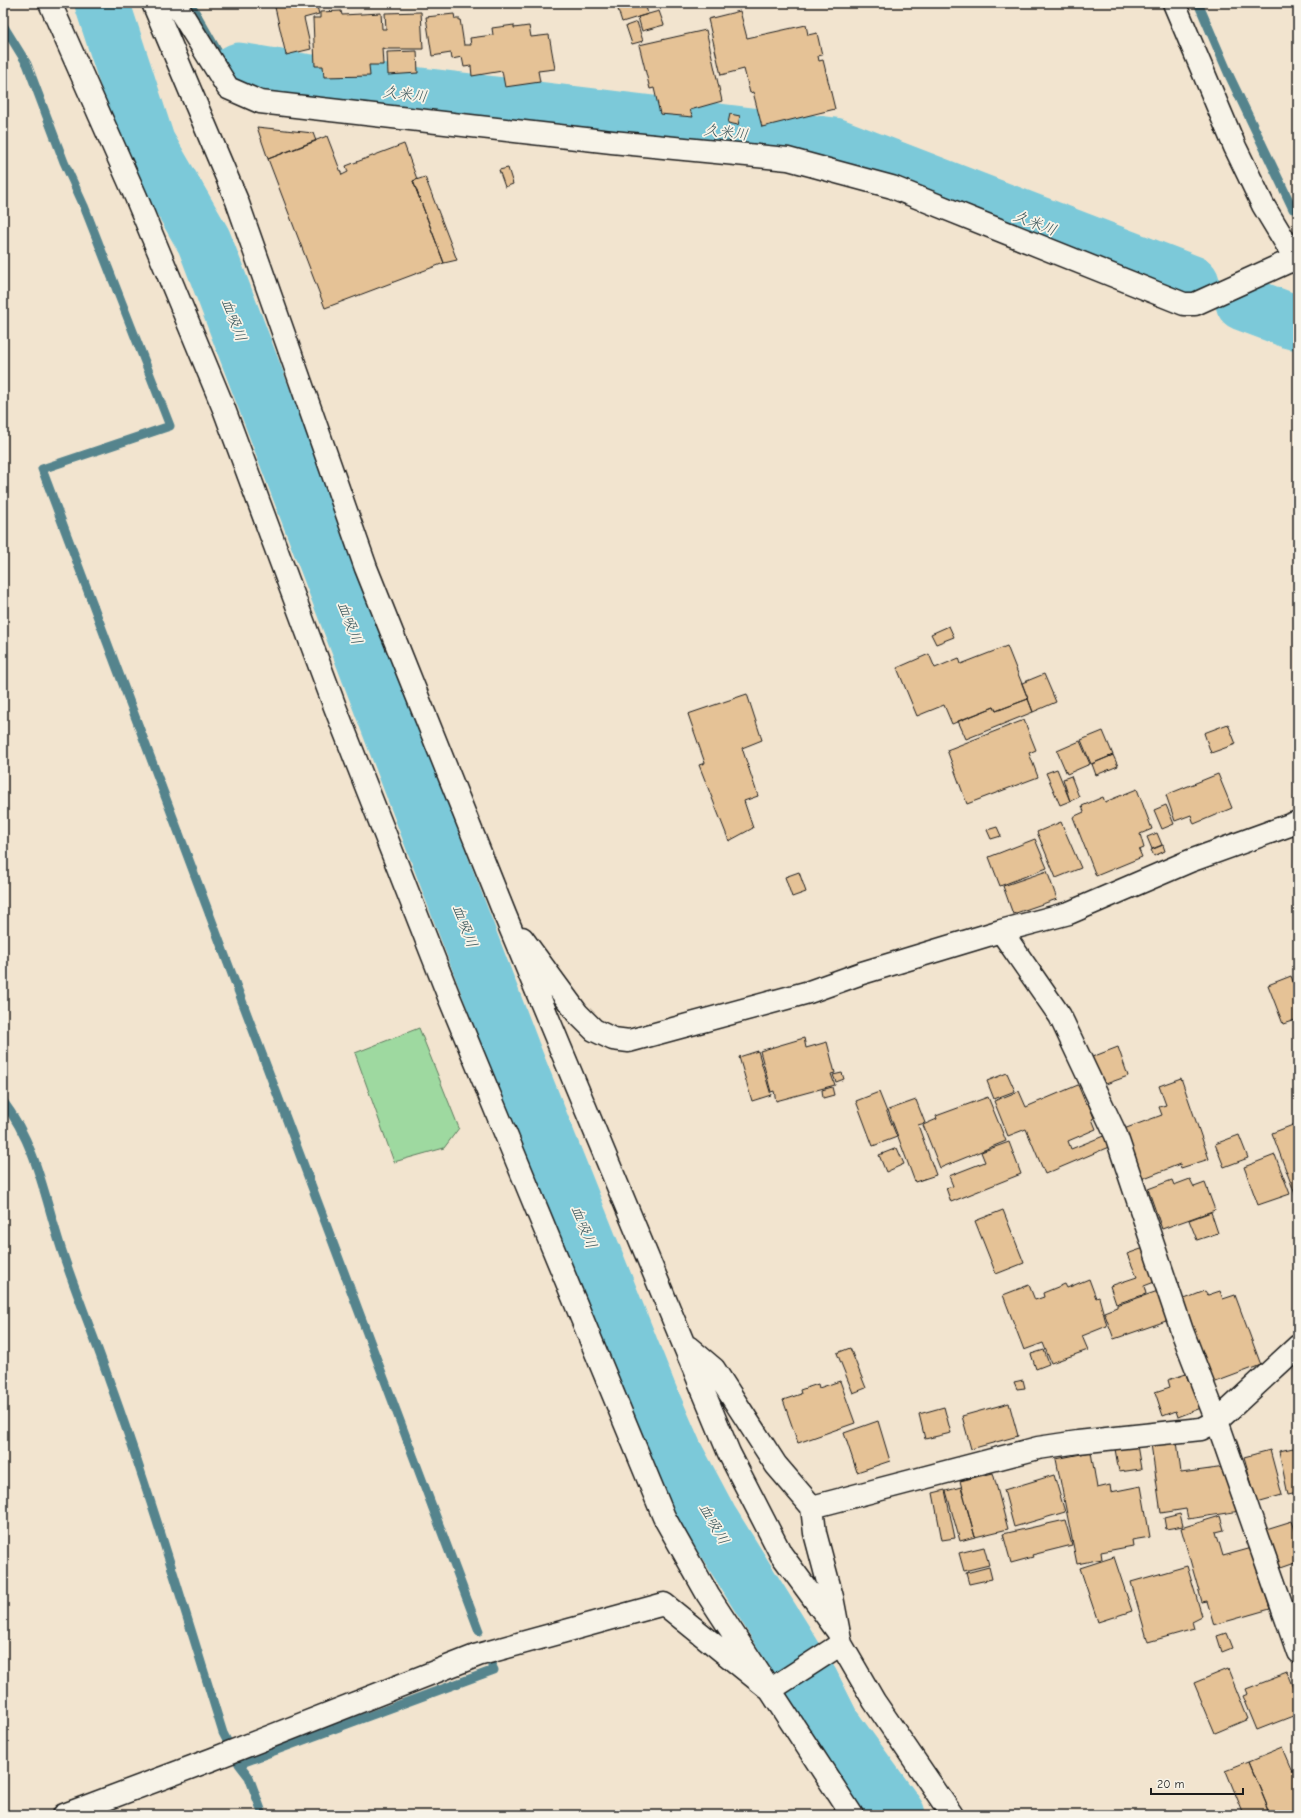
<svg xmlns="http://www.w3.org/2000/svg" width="1301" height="1818" font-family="'Comic Neue','Klee One',sans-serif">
  <rect width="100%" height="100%" fill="#f2e4cf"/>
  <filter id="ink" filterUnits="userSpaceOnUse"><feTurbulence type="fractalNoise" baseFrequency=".025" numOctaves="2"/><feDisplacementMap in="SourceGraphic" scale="8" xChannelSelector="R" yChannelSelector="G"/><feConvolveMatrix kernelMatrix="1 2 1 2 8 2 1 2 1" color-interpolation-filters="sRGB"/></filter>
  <g filter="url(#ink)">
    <!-- green -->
    <path fill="#9ed9a0" stroke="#5d7a5e" d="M 419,1028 L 459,1128 L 444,1148 L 394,1162 L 355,1053 Z"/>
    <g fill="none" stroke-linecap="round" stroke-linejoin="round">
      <!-- stream -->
      <path stroke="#55848d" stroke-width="9" d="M 190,3 L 223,61 L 240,65 L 248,71
        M 1198,3 L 1229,75 L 1293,209
        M 3,25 L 27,64 L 64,162 L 84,206 L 170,426 L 42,469 L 479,1631
        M 3,1101 C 39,1149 45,1202 64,1257 C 78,1298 95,1339 109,1380 C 151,1496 186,1615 223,1733 L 239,1764 L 249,1777 L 263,1815
        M 239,1764 L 494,1670 L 492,1666"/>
      <!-- river -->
      <path stroke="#7bc9d9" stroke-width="55" d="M 102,3 L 148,144 L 204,241 L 513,1052 L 650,1395 L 676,1455 L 710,1519 L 812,1683 L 833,1725 L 898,1815
        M 239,70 L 304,81 L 834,145 L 1192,283
        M 1243,303 L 1293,322"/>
    </g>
    <!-- building -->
    <path fill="#e5c296" stroke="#1c1c1c" d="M 274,3 L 316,3 L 319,14 L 304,18 L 311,49 L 286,55 Z
      M 616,3 L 645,3 L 648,14 L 622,22 Z
      M 341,11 L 342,15 L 381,13 L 382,29 L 386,29 L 385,13 L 421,12 L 423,49 L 386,49 L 382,48 L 383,65 L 369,65 L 370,76 L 324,77 L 323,66 L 315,66 L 313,18 L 320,18 L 320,12 Z
      M 659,11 L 664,25 L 642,31 L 638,17 Z
      M 740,11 L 747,38 L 806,25 L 808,35 L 817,33 L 822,55 L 818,56 L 819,61 L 823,60 L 835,109 L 762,127 L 753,92 L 750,93 L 744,69 L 721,75 L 708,19 Z
      M 454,14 L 455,19 L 460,19 L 464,45 L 471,45 L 470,38 L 493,35 L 492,28 L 514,25 L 514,28 L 529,26 L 531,37 L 549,35 L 555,69 L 538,71 L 540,82 L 505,87 L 502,71 L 472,76 L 471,66 L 464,67 L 462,57 L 452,59 L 451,53 L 432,56 L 426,17 Z
      M 637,22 L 643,41 L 632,44 L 626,26 Z
      M 706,30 L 722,101 L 690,110 L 693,117 L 660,114 L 654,88 L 650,89 L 639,45 Z
      M 417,51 L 418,73 L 388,75 L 387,52 Z
      M 730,114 L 740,116 L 738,125 L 728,123 Z
      M 257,127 L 313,133 L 316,141 L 268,159 Z
      M 327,136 L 342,175 L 348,172 L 346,166 L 404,144 L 417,179 L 413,181 L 444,263 L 325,308 L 268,159 Z
      M 508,168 L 513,184 L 505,187 L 499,170 Z
      M 425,177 L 457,260 L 444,263 L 413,181 Z
      M 949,626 L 954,637 L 936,644 L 931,634 Z
      M 1007,646 L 1028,699 L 996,711 L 994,707 L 952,724 L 944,705 L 917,716 L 897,668 L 929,654 L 935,668 L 959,658 L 961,664 Z
      M 1044,674 L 1056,702 L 1033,712 L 1022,683 Z
      M 747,694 L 762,740 L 742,748 L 758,796 L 744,801 L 753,828 L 729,841 L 699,765 L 705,763 L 688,714 Z
      M 1028,699 L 1033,712 L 966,739 L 958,721 L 994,707 L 996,711 Z
      M 1024,720 L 1036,750 L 1029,753 L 1038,777 L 967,804 L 947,750 Z
      M 1228,724 L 1236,744 L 1211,753 L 1204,733 Z
      M 1103,731 L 1113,755 L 1091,764 L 1081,740 Z
      M 1080,741 L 1090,764 L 1067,774 L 1057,751 Z
      M 1113,755 L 1118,766 L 1096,775 L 1092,764 Z
      M 1057,769 L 1070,801 L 1060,805 L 1046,773 Z
      M 1218,774 L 1232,808 L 1194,824 L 1191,815 L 1175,821 L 1166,795 Z
      M 1071,776 L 1079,797 L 1070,801 L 1063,779 Z
      M 1137,789 L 1152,829 L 1140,834 L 1144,848 L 1139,850 L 1142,857 L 1096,876 L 1073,817 L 1084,812 L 1082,806 L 1103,797 L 1105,802 Z
      M 1166,805 L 1174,824 L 1162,829 L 1154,810 Z
      M 1061,822 L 1081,868 L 1056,878 L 1037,832 Z
      M 997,827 L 1001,836 L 991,839 L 987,830 Z
      M 1157,833 L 1162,845 L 1152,849 L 1147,837 Z
      M 1035,839 L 1047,868 L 1000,886 L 989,857 Z
      M 1163,845 L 1165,851 L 1154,856 L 1151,850 Z
      M 1047,871 L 1057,899 L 1013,914 L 1003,886 Z
      M 799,872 L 806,892 L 792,897 L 785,877 Z
      M 1291,976 L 1298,994 L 1298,1019 L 1283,1024 L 1268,985 Z
      M 804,1038 L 806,1048 L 827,1042 L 835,1073 L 831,1074 L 835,1085 L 776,1101 L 774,1091 L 771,1092 L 760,1051 Z
      M 1118,1047 L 1128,1076 L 1103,1085 L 1092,1057 Z
      M 758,1051 L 771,1095 L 752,1101 L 739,1057 Z
      M 842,1073 L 844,1079 L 836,1082 L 833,1075 Z
      M 1007,1073 L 1015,1091 L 994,1099 L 987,1081 Z
      M 1181,1078 L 1209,1159 L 1181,1168 L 1180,1164 L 1139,1180 L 1121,1130 L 1162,1115 L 1159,1107 L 1166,1105 L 1159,1086 Z
      M 1078,1085 L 1086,1104 L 1088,1103 L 1094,1118 L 1092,1119 L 1096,1129 L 1068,1141 L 1071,1149 L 1106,1135 L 1111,1146 L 1045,1174 L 1026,1129 L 1008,1136 L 994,1101 L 1019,1091 L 1026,1107 Z
      M 832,1087 L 834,1095 L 823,1098 L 822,1090 Z
      M 879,1092 L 897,1137 L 873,1146 L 856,1101 Z
      M 988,1097 L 1006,1141 L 940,1168 L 923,1125 L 937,1119 L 936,1116 Z
      M 916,1100 L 925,1123 L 918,1125 L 936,1175 L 915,1182 L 888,1110 Z
      M 1298,1123 L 1298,1202 L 1272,1133 Z
      M 1239,1135 L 1248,1158 L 1224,1167 L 1215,1144 Z
      M 1009,1142 L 1021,1174 L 951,1202 L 946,1188 L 953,1186 L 949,1176 L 985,1162 L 981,1152 Z
      M 897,1148 L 904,1164 L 886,1172 L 879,1155 Z
      M 1275,1155 L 1290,1194 L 1258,1205 L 1244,1167 Z
      M 1190,1179 L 1194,1187 L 1205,1183 L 1215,1210 L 1162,1229 L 1148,1189 L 1172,1180 L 1174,1185 Z
      M 1003,1210 L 1024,1263 L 996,1274 L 975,1221 Z
      M 1211,1212 L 1218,1233 L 1197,1240 L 1189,1220 Z
      M 1144,1248 L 1157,1281 L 1144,1286 L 1146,1294 L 1116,1304 L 1110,1286 L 1137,1277 L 1127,1254 Z
      M 1089,1279 L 1096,1298 L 1099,1297 L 1107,1326 L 1082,1336 L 1088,1350 L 1051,1363 L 1043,1343 L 1024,1350 L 1003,1295 L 1029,1285 L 1035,1300 L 1044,1297 L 1043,1293 L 1065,1284 L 1067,1288 Z
      M 1158,1291 L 1169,1320 L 1114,1339 L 1104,1312 L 1117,1307 L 1117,1305 Z
      M 1205,1291 L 1208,1295 L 1220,1291 L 1223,1299 L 1235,1295 L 1261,1365 L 1213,1383 L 1182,1300 Z
      M 850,1348 L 866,1388 L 853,1393 L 837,1353 Z
      M 1044,1350 L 1049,1364 L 1036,1369 L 1031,1354 Z
      M 1186,1374 L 1188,1380 L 1190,1379 L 1201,1408 L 1178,1417 L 1176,1411 L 1163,1416 L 1155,1392 L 1170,1387 L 1168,1380 Z
      M 1023,1380 L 1025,1388 L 1017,1389 L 1014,1382 Z
      M 840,1381 L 855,1423 L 798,1443 L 783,1400 L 801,1394 L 800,1390 L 818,1384 L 819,1388 Z
      M 1009,1403 L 1018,1436 L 971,1449 L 962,1416 Z
      M 944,1407 L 951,1433 L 925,1439 L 919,1414 Z
      M 878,1421 L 890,1461 L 857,1472 L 844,1433 Z
      M 1177,1441 L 1181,1473 L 1225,1467 L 1240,1511 L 1188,1519 L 1186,1509 L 1161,1513 L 1151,1444 Z
      M 1137,1445 L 1141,1469 L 1119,1472 L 1115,1449 Z
      M 1298,1447 L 1298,1493 L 1288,1495 L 1279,1451 Z
      M 1270,1450 L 1282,1495 L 1257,1502 L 1244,1457 Z
      M 1091,1452 L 1097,1488 L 1110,1485 L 1111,1492 L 1141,1486 L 1150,1537 L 1132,1540 L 1133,1546 L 1101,1552 L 1102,1559 L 1077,1564 L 1056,1459 Z
      M 993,1473 L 1008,1529 L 975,1537 L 960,1481 Z
      M 1054,1475 L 1065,1512 L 1014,1527 L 1004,1490 Z
      M 961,1487 L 975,1537 L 960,1541 L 946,1491 Z
      M 945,1490 L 955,1538 L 942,1540 L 933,1493 Z
      M 1180,1514 L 1183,1526 L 1166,1529 L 1164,1518 Z
      M 1220,1516 L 1224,1530 L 1216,1532 L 1223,1556 L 1252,1548 L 1270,1609 L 1214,1625 L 1207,1601 L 1202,1602 L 1181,1528 Z
      M 1065,1520 L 1072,1545 L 1032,1555 L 1033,1557 L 1011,1563 L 1003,1534 Z
      M 1292,1521 L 1298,1539 L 1298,1561 L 1275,1569 L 1263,1530 Z
      M 984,1547 L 989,1565 L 964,1571 L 959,1553 Z
      M 1114,1557 L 1132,1611 L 1098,1622 L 1080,1568 Z
      M 1187,1566 L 1202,1616 L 1192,1621 L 1194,1629 L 1148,1642 L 1131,1582 Z
      M 989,1567 L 992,1579 L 969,1584 L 966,1573 Z
      M 1226,1633 L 1232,1648 L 1222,1652 L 1217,1636 Z
      M 1228,1669 L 1248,1719 L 1215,1733 L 1194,1683 Z
      M 1288,1673 L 1298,1698 L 1298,1714 L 1257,1730 L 1243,1696 L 1248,1694 L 1246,1689 Z
      M 1283,1748 L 1298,1783 L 1298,1815 L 1271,1815 L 1249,1762 Z
      M 1249,1762 L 1269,1811 L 1259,1815 L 1244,1815 L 1226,1771 Z"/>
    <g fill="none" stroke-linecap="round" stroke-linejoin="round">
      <!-- minor casing -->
      <g stroke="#1c1c1c" stroke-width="25">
        <path id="minor" d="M 50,3 L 136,197 L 224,409 L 335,707 L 449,997 L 664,1517 L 708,1595 L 852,1815
          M 153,3 L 237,201 L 366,568 L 505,915 L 729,1453 L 781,1554 L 839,1633
          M 175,3 L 228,88 L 260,102 L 612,142 L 788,159 L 892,187 L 1184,304 L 1195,304 L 1294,259
          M 1001,931 L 1060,1016 L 1116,1135 L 1182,1331 L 1217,1421 L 1298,1652
          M 522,938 L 577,1013 L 594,1030 L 613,1039 L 629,1041 L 809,992 L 862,973 L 1001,931 L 1069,913 L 1190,861 L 1298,822
          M 688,1347 L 714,1369 L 776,1465 L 812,1507 L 815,1533 L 832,1597 L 841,1644 L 874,1701 L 952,1815
          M 812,1507 L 1038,1448 L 1078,1442 L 1201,1429 L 1217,1421 L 1298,1346
          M 64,1815 L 213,1759 L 478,1655 L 664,1604 L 770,1690 L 841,1644"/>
      </g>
      <!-- tertiary casing -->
      <g stroke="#1c1c1c" stroke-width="25">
        <path id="tertiary" d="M 1174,3 L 1235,147 L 1263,205 L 1298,263"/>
      </g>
      <!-- minor -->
      <use href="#minor" stroke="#f7f3e8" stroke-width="22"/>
      <!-- tertiary -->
      <use href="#tertiary" stroke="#f7f3e8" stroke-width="22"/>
    </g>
  </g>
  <g text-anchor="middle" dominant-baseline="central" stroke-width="3.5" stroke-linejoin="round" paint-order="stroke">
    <!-- water labels -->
    <g font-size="15" font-style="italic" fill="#3d595e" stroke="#f7f3e8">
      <text transform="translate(405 94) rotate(7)">久米川</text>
      <text transform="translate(726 132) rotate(7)">久米川</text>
      <text transform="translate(1035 223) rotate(21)">久米川</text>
      <text transform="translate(234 320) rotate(69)">血吸川</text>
      <text transform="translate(350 623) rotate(69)">血吸川</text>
      <text transform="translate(465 926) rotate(69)">血吸川</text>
      <text transform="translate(584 1227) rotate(68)">血吸川</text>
      <text transform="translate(714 1524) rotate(60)">血吸川</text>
    </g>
  </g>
  <!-- margin -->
  <rect width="1301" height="1818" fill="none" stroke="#f7f3e8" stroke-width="16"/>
  <rect x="8" y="8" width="1285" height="1802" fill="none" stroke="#1c1c1c" stroke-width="1.5" filter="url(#ink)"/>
  <!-- scale -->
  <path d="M1151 1788v6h92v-6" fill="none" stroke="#1c1c1c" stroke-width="2"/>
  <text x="1157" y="1788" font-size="12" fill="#1c1c1c" stroke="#f7f3e8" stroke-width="3" paint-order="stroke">20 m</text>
</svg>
